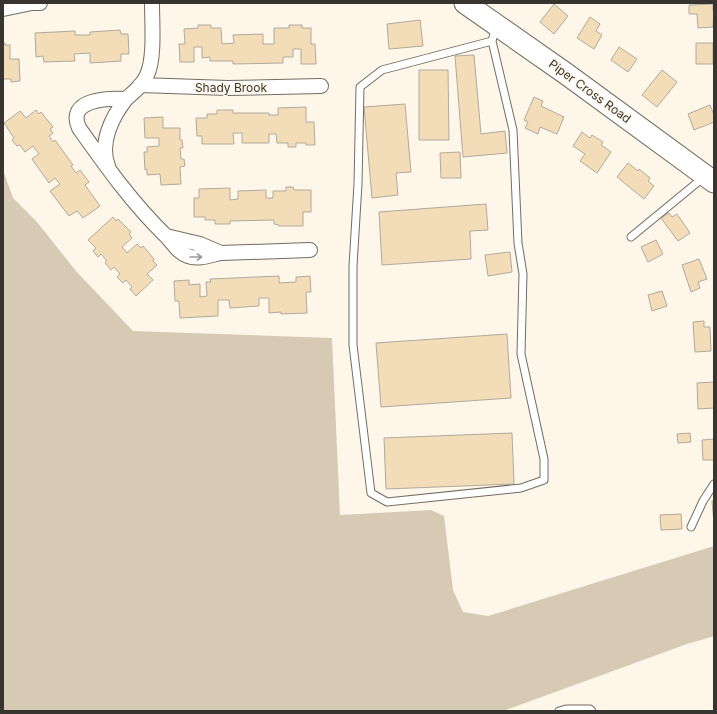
<svg xmlns="http://www.w3.org/2000/svg" width="717" height="714" font-family="Inter,sans-serif">
  <rect width="100%" height="100%" fill="#fef7e9"/>
  <!-- green -->
  <path fill="#d7cab4" d="M 3,170 L 13,198 L 37,222 L 76,271 L 133,331 L 332,338 L 340,515 L 431,510 L 444,516 L 453,590 L 463,612 L 488,616 L 714,546 L 714,636 L 687,644 L 503,711 L 3,711 Z"/>
  <!-- building -->
  <path fill="#f3ddb8" stroke="#b0a99d" d="M 554,4 L 568,16 L 554,34 L 540,22 Z
    M 713,4 L 713,11 L 714,11 L 713,27 L 698,28 L 697,14 L 689,14 L 689,5 Z
    M 590,17 L 600,24 L 596,31 L 602,35 L 594,49 L 577,38 Z
    M 420,20 L 423,46 L 389,49 L 387,24 Z
    M 198,25 L 211,25 L 211,28 L 221,28 L 222,44 L 234,43 L 233,35 L 263,34 L 263,44 L 274,44 L 274,28 L 289,28 L 289,25 L 302,25 L 302,28 L 311,28 L 311,44 L 315,44 L 316,64 L 301,64 L 301,49 L 293,49 L 293,57 L 283,57 L 283,63 L 233,64 L 233,61 L 210,61 L 210,57 L 202,58 L 202,47 L 194,47 L 194,62 L 180,62 L 179,44 L 185,44 L 184,29 L 198,28 Z
    M 120,30 L 121,34 L 128,34 L 129,54 L 121,54 L 121,61 L 90,63 L 90,53 L 74,54 L 75,61 L 44,62 L 43,56 L 36,57 L 35,33 L 75,31 L 75,35 L 90,35 L 90,32 Z
    M 3,43 L 5,43 L 5,45 L 10,45 L 10,59 L 19,59 L 20,81 L 11,82 L 11,79 L 3,79 Z
    M 696,43 L 713,43 L 713,64 L 696,64 Z
    M 619,47 L 637,59 L 628,72 L 611,60 Z
    M 474,55 L 481,134 L 505,131 L 507,153 L 463,157 L 455,56 Z
    M 419,70 L 448,70 L 449,140 L 419,140 Z
    M 662,70 L 677,82 L 657,107 L 642,95 Z
    M 534,97 L 543,101 L 541,106 L 564,117 L 557,134 L 540,127 L 538,134 L 525,128 L 528,122 L 524,120 Z
    M 405,104 L 411,172 L 396,173 L 398,195 L 372,198 L 364,107 Z
    M 710,105 L 714,115 L 714,122 L 694,130 L 688,114 Z
    M 306,107 L 306,122 L 314,122 L 315,145 L 306,145 L 306,143 L 296,143 L 296,147 L 288,147 L 288,143 L 277,143 L 276,134 L 269,134 L 269,143 L 242,143 L 242,133 L 233,133 L 234,144 L 202,144 L 202,136 L 197,136 L 196,118 L 207,118 L 207,114 L 217,114 L 217,110 L 233,110 L 233,113 L 269,113 L 269,115 L 278,115 L 278,108 Z
    M 36,110 L 39,114 L 41,112 L 53,127 L 50,129 L 53,133 L 49,136 L 53,142 L 55,140 L 73,165 L 71,166 L 76,173 L 80,170 L 89,182 L 85,185 L 100,206 L 83,218 L 77,211 L 69,216 L 50,191 L 60,184 L 55,178 L 49,183 L 32,159 L 39,154 L 33,146 L 25,152 L 20,145 L 17,146 L 12,140 L 14,138 L 4,123 L 20,111 L 26,118 Z
    M 163,117 L 163,128 L 180,128 L 180,140 L 182,140 L 183,148 L 180,148 L 181,159 L 184,159 L 185,166 L 180,167 L 181,184 L 161,185 L 160,174 L 147,175 L 147,169 L 145,170 L 144,152 L 147,152 L 147,147 L 159,146 L 159,138 L 145,138 L 144,118 Z
    M 582,132 L 590,138 L 592,135 L 603,142 L 601,145 L 611,152 L 597,173 L 580,161 L 585,154 L 573,146 Z
    M 460,152 L 461,178 L 441,178 L 440,153 Z
    M 628,163 L 638,171 L 639,169 L 650,178 L 648,181 L 654,186 L 644,199 L 617,177 Z
    M 286,187 L 293,187 L 294,190 L 311,190 L 311,212 L 303,212 L 303,226 L 279,226 L 279,225 L 274,224 L 274,220 L 230,221 L 230,224 L 215,224 L 215,220 L 205,220 L 205,217 L 194,217 L 194,198 L 199,198 L 199,189 L 230,188 L 230,200 L 238,199 L 238,191 L 266,190 L 266,198 L 273,198 L 273,191 L 286,191 Z
    M 486,204 L 488,230 L 470,231 L 471,259 L 382,265 L 379,212 Z
    M 669,213 L 672,217 L 677,214 L 690,233 L 678,241 L 661,218 Z
    M 113,217 L 116,221 L 118,219 L 131,232 L 129,234 L 132,238 L 122,247 L 127,253 L 137,244 L 141,248 L 143,246 L 154,259 L 153,261 L 157,265 L 147,274 L 153,280 L 136,296 L 130,289 L 132,287 L 126,280 L 123,283 L 117,277 L 120,274 L 114,267 L 111,270 L 105,263 L 107,261 L 101,254 L 98,257 L 93,251 L 96,248 L 88,240 Z
    M 656,240 L 663,254 L 648,262 L 641,247 Z
    M 510,252 L 512,272 L 488,276 L 485,255 Z
    M 699,259 L 707,279 L 698,282 L 700,288 L 691,292 L 682,265 Z
    M 279,276 L 279,283 L 296,282 L 296,277 L 310,276 L 311,292 L 306,292 L 307,313 L 281,314 L 281,312 L 269,313 L 269,298 L 259,298 L 259,306 L 230,308 L 229,300 L 218,300 L 218,316 L 180,318 L 179,301 L 175,301 L 174,281 L 189,280 L 189,285 L 200,284 L 200,297 L 207,296 L 206,282 L 211,282 L 210,279 Z
    M 662,291 L 667,306 L 652,311 L 648,295 Z
    M 704,321 L 704,327 L 710,327 L 711,351 L 695,352 L 693,322 Z
    M 507,334 L 511,398 L 381,407 L 376,343 Z
    M 714,382 L 714,408 L 698,409 L 697,383 Z
    M 512,433 L 514,484 L 386,489 L 384,438 Z
    M 690,433 L 691,442 L 678,443 L 677,434 Z
    M 714,439 L 714,460 L 703,460 L 702,440 Z
    M 712,501 L 714,501 L 714,524 Z
    M 681,514 L 682,529 L 661,530 L 660,515 Z"/>
  <g fill="none" stroke-linecap="round" stroke-linejoin="round">
    <!-- lane casing -->
    <g stroke="#736c60" stroke-width="9">
      <path id="lane" d="M 492,41 L 382,70 L 360,87 L 358,184 L 353,266 L 353,345 L 371,493 L 387,502 L 521,488 L 544,480 L 544,459 L 521,354 L 523,274 L 518,243 L 513,130 L 492,41 L 496,27
        M 631,237 L 704,177
        M 691,527 L 703,501 L 714,484
        M 559,711 L 566,709 L 590,709 L 592,711"/>
    </g>
    <!-- street casing -->
    <g stroke="#736c60" stroke-width="16">
      <path id="street" d="M 152,3 C 152,23 155,58 147,75 C 143,85 134,92 126,99 C 108,98 66,99 79,128 C 106,166 132,203 166,236 C 173,243 178,253 188,256 C 198,260 211,255 221,253 L 200,244 L 166,236
        M 3,9 L 32,3 L 40,3
        M 140,85 L 228,88 L 321,86
        M 108,166 C 99,143 112,117 126,99
        M 221,253 L 310,250"/>
    </g>
    <!-- secondary casing -->
    <g stroke="#736c60" stroke-width="23">
      <path id="secondary" d="M 465,3 L 565,73 L 714,182"/>
    </g>
    <!-- lane -->
    <use href="#lane" stroke="#fff" stroke-width="7"/>
    <!-- street -->
    <use href="#street" stroke="#fff" stroke-width="14"/>
    <!-- secondary -->
    <use href="#secondary" stroke="#fff" stroke-width="21"/>
  </g>
  <!-- one-way arrows -->
  <defs><path id="oneway-shaft" d="M-6 0H5M1.5-3L5.5 0L1.5 3" fill="none" stroke-width="1.6" stroke-linecap="round" stroke-linejoin="round"/></defs>
  <use stroke="#9c9a98" href="#oneway-shaft" transform="translate(196 257)"/>
  <g text-anchor="middle" dominant-baseline="central" stroke-width="3" stroke-linejoin="round" paint-order="stroke">
    <!-- street labels -->
    <g font-size="12" fill="#383530" stroke="#fef7e9">
      <text x="231" y="87">Shady Brook</text>
      <text transform="translate(590 91) rotate(36)">Piper Cross Road</text>
    </g>
  </g>
  <!-- border -->
  <rect width="717" height="714" fill="none" stroke="#383530" stroke-width="8"/>
</svg>
